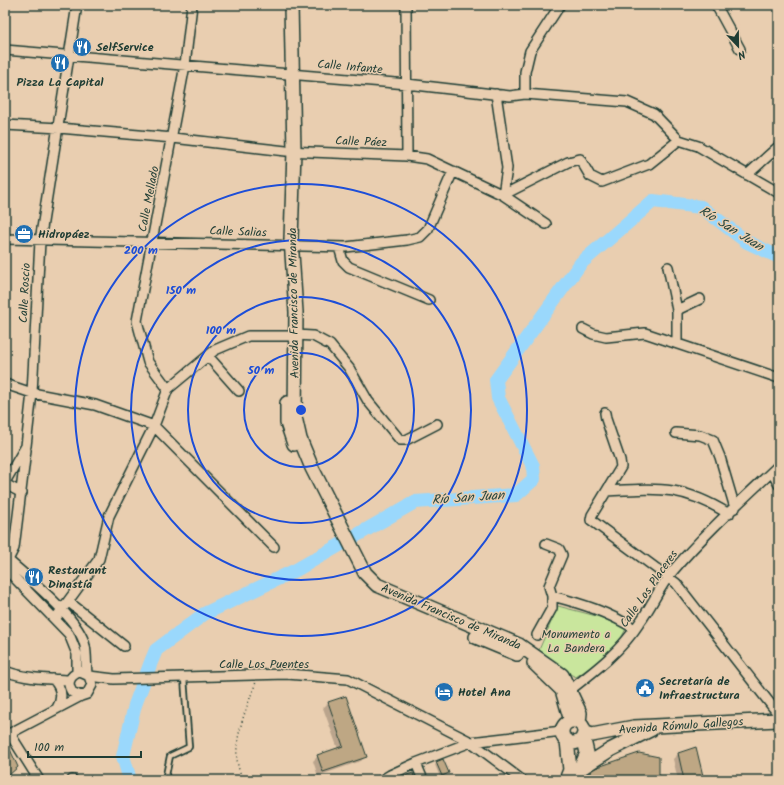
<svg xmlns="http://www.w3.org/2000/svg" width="784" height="785" font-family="Kalam,sans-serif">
  <rect width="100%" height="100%" fill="#e9ceb0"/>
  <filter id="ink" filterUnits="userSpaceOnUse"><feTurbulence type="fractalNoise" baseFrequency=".025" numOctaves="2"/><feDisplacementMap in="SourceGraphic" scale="8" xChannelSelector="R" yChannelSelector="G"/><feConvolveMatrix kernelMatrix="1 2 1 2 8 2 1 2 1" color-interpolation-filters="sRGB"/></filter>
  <g filter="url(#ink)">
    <!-- green -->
    <path fill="#c9e69d" stroke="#749268" d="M 558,606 L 600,617 L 626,629 C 616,650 595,664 576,677 C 564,672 551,658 539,650 Z"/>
    <!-- shadow -->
    <path fill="#0003" d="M 345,698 L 365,757 L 361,761 L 318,776 L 313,761 L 318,756 L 338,749 L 323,708 L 328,703 Z
      M 695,748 L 703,780 L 678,780 L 673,759 L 678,754 Z
      M 437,763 L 448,773 L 446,775 L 440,777 L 435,765 Z"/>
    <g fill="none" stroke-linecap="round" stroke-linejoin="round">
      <!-- river -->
      <path stroke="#9ad8fc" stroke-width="14" d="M 130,780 L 123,756 L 135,705 L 151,662 L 156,650 L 204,614 L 296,570 L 415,502 L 516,495 L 534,479 L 533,466 L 498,398 L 496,380 L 581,263 L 653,201 L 701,207 L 747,242 L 779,257"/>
    </g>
    <!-- building -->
    <path fill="#bea784" stroke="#1f3d34" d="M 346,696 L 367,757 L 323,772 L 317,755 L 343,746 L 328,702 Z
      M 8,745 L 18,767 L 8,776 L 5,772 L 5,747 Z
      M 696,747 L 704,780 L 684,780 L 678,753 Z
      M 639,753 L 659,757 L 659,780 L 586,780 L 592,769 Z
      M 443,759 L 449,773 L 442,776 L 436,762 Z
      M 413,773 L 415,780 L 392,780 Z"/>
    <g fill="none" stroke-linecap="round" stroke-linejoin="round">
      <!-- lane casing -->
      <g stroke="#1f3d34" stroke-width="8">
        <path id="lane" d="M 165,780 L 170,756 L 189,747 L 184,678"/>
      </g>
      <!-- street casing -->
      <g stroke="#1f3d34" stroke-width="12">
        <path id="street" d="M 406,5 L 407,156
          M 716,5 L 740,49
          M 5,50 L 407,84 L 510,96 L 525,94 L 627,102 L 654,114 L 679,140
          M 496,94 L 507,168 L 503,195 L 546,224
          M 525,94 L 525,72 L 530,51 L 560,5
          M 5,125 L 59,128 L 173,138 L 286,151 L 407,156 L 427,159 L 503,195 L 568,162 L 580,159 L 590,176 L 602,182 L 649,164 L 679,140
          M 679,140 L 698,146 L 779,193
          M 747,175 L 779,146
          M 5,239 L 346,247 L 407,240 L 420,237 L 428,229 L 453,171
          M 339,247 L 343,261 L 349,267 L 429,300
          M 668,267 L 677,310 L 677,343
          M 677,310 L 700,299
          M 583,329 L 593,334 L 606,337 L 645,333 L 779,378
          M 296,335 L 313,336 L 330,345 L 349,368 L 368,401 L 400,440 L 406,440 L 437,424
          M 208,356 L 239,391
          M 5,384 L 32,393 L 95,405 L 154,426 L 274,547
          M 168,389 L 148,362 L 137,321 L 185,65 L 192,5
          M 605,413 L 606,419 L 620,460 L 621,467 L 592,515 L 591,520 L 676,583 L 779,715
          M 676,433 L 700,435 L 713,440 L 720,457 L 735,508
          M 26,450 L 14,548 L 8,560 C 29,579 80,619 85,646 C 87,655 86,665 87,674
          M 772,472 L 779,485
          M 5,482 L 26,446 L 32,393 L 40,241 L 77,5
          M 5,484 L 22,493
          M 607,491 C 659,488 682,485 729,514
          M 5,568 L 69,634 L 77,654 L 77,673
          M 552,596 C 583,604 608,612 635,629
          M 69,602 L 124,646
          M 55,619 L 99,559 L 109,516 L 154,426 L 168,389 L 215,350 L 248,336 L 289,336
          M 537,635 L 552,608 L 552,596 L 549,586 L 562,555 L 559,549 L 546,544
          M 5,671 C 26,679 47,679 70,680
          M 89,676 L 92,685 L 87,694 L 81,696 L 72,692 C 66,683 70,675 80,672 L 89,676 L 114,679 L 287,674 L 348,679 L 471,742 L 522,780
          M 53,679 C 62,688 63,698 57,708
          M 570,690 C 596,670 622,650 640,622 C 651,607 659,588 671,573 C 704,534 742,500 779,465
          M 10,734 L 39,780
          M 5,736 L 81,696
          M 416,763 L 423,780
          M 72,780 L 73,780
          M 382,780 L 390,775 L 416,763 L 471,742 L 562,731"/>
      </g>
      <!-- secondary casing -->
      <g stroke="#1f3d34" stroke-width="16">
        <path id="secondary" d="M 291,5 L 294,151 L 291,239 L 296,312 L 295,417 L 300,439 L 312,468 L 365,573 L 377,585 L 519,645 L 562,675 L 580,713 L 579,723
          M 287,403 L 287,423 L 294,444
          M 476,637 L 517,654
          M 534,663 L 562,690 L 571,721
          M562 732a11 11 0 1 1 22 0a11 11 0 1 1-22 0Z
          M 584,732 L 592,735 L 634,727 L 779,720
          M 580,769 L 610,750 L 652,729
          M 566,780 L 570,770 L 567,740
          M 575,780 L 587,753 L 583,736"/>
      </g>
      <!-- path -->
      <path stroke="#1f3d34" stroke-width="1.5" stroke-dasharray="1 3" stroke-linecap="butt" d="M 244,780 C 226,753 246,710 256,682"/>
      <!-- lane -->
      <use href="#lane" stroke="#e9ceb0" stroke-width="4.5"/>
      <!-- street -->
      <use href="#street" stroke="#e9ceb0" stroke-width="9"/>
      <!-- secondary -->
      <use href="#secondary" stroke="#e9ceb0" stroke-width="13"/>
    </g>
  </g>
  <!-- distance rings -->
  <g fill="none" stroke="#1d4ed8" stroke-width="2">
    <circle cx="301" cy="410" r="57"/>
    <circle cx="301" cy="410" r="113"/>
    <circle cx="301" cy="410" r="170"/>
    <circle cx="301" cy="410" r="226"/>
  </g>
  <!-- icons -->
  <defs>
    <g id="restaurant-disc" transform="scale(1)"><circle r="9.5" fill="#1f6fb2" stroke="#e9ceb0"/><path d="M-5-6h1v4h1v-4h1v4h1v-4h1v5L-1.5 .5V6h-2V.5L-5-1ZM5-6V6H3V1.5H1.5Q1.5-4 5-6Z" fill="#fff"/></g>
    <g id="office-disc" transform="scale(1)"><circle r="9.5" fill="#1f6fb2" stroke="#e9ceb0"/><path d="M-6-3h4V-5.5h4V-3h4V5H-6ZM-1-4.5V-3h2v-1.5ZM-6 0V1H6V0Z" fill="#fff"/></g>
    <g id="civic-disc" transform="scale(1)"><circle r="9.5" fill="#1f6fb2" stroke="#e9ceb0"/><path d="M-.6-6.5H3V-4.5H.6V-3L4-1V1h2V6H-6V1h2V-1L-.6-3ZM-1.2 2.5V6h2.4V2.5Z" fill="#fff"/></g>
    <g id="hotel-disc" transform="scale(1)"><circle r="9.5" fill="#1f6fb2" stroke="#e9ceb0"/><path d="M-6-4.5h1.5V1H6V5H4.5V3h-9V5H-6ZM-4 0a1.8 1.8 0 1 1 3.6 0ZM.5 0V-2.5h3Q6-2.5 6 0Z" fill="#fff"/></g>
  </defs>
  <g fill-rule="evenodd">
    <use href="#restaurant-disc" x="82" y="47"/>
    <use href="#restaurant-disc" x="60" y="63"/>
    <use href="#office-disc" x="24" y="234"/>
    <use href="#restaurant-disc" x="34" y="577"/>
    <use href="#civic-disc" x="645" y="688"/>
    <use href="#hotel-disc" x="444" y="692"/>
  </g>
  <g text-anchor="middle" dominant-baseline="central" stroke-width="3" stroke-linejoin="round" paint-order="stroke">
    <!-- poi labels -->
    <g font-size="12" font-weight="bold" fill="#1f3d34" stroke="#e9ceb0" text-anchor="start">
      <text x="96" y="47">SelfService</text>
      <text x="60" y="82" text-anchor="middle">Pizza La Capital</text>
      <text x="38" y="234">Hidropáez</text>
      <text x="48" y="570">Restaurant<tspan x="48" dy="14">Dinastía</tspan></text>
      <text x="659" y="681">Secretaría de<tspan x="659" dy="14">Infraestructura</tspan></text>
      <text x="458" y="692">Hotel Ana</text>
    </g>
    <!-- street labels -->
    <g font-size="12" fill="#1f3d34" stroke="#e9ceb0">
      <text transform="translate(350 67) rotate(5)">Calle Infante</text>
      <text transform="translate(361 142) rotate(2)">Calle Páez</text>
      <text transform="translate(149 199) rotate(-79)">Calle Mellado</text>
      <text transform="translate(238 232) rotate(2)">Calle Salias</text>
      <text transform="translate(25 293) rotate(-87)">Calle Roscio</text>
      <text transform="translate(294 303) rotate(-91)">Avenida Francisco de Miranda</text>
      <text transform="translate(649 589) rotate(-55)">Calle Los Placeres</text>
      <text transform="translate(451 617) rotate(23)">Avenida Francisco de Miranda</text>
      <text x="264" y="664">Calle Los Puentes</text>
      <text transform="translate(681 726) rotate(-4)">Avenida Rómulo Gallegos</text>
    </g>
    <!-- park labels -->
    <g font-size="12" fill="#284539" stroke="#e9ceb0">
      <text x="576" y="634">Monumento a<tspan x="576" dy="14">La Bandera</tspan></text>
    </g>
    <!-- water labels -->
    <g font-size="13" font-style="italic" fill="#25453e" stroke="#e9ceb0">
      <text transform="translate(731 229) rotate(32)">Río San Juan</text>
      <text transform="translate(468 498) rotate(-4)">Río San Juan</text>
    </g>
  </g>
  <circle cx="301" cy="410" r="6" fill="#1d4ed8" stroke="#e9ceb0" stroke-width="2"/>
  <g font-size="12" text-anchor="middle" font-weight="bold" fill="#1d4ed8" stroke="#e9ceb0" stroke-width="3" stroke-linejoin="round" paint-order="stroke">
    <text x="141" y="254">200 m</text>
    <text x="181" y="294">150 m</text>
    <text x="221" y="334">100 m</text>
    <text x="261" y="374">50 m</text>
  </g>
  <!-- margin -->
  <rect width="784" height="785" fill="none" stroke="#e9ceb0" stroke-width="20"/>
  <rect x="10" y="10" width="764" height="765" fill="none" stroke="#1f3d34" stroke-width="1.5" filter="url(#ink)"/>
  <!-- north arrow -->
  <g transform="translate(738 46) rotate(158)" stroke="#e9ceb0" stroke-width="3" paint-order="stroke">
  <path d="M0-3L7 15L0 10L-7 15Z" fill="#1f3d34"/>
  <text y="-6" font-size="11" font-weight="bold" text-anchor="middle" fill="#1f3d34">N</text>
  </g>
  <!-- scale -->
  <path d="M28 751v6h113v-6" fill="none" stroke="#1f3d34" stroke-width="2"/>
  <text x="34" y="751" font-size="12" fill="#1f3d34" stroke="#e9ceb0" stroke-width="3" paint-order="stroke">100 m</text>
</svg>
